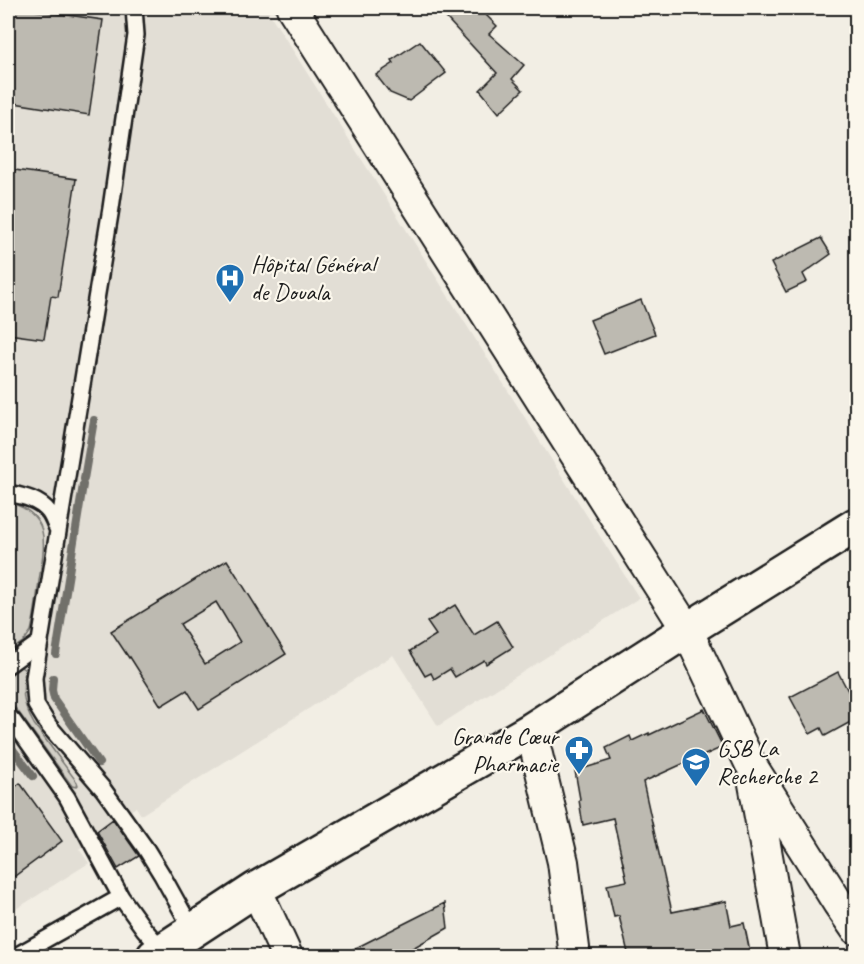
<svg xmlns="http://www.w3.org/2000/svg" width="864" height="964" font-family="Caveat,sans-serif">
  <rect width="100%" height="100%" fill="#f2eee4"/>
  <filter id="ink" filterUnits="userSpaceOnUse"><feTurbulence type="fractalNoise" baseFrequency=".0167" numOctaves="2"/><feDisplacementMap in="SourceGraphic" scale="12" xChannelSelector="R" yChannelSelector="G"/><feConvolveMatrix kernelMatrix="1 2 1 2 8 2 1 2 1" color-interpolation-filters="sRGB"/></filter>
  <g filter="url(#ink)">
    <!-- built -->
    <path fill="#e2ded5" d="M 8,8 L 266,8 L 639,598 L 438,726 L 393,655 L 141,815 L 136,807 L 121,817 L 118,815 L 93,834 L 95,837 L 79,849 L 89,863 L 8,914 Z"/>
    <!-- green -->
    <path fill="#d2cfc6" stroke="#777671" stroke-width="1.5" d="M 8,502 C 52,514 45,544 39,580 C 37,597 35,614 31,631 L 24,641 L 8,652 Z
      M 21,667 L 25,670 C 22,694 22,703 34,724 L 77,782 L 78,785 L 76,787 L 72,786 L 17,710 L 8,701 L 8,677 Z"/>
    <g fill="none" stroke-linecap="round" stroke-linejoin="round">
      <!-- stream -->
      <path stroke="#716f6b" stroke-width="8" d="M 84,479 L 94,420
        M 56,654 L 83,485
        M 53,678 L 52,690 L 54,699 L 99,763
        M 8,743 L 33,776"/>
    </g>
    <!-- building -->
    <path fill="#bdbab1" stroke="#1c1c1c" stroke-width="1.5" fill-rule="evenodd" d="M 8,8 L 19,8 L 103,20 L 89,115 L 8,102 Z
      M 437,8 L 459,8 L 461,9 L 463,8 L 479,8 L 497,26 L 489,34 L 524,65 L 512,79 L 523,90 L 499,113 L 480,90 L 497,73 Z
      M 420,41 L 446,73 L 409,101 L 390,93 L 376,75 L 394,63 L 392,60 Z
      M 8,169 L 76,179 L 58,297 L 51,296 L 44,339 L 8,334 Z
      M 821,238 L 831,254 L 803,274 L 807,282 L 786,292 L 771,263 Z
      M 641,300 L 655,334 L 604,354 L 590,320 Z
      M 227,560 L 286,654 L 199,709 L 187,690 L 161,706 L 130,657 L 129,658 L 111,631 ZM 216,602 L 240,642 L 205,664 L 180,624 Z
      M 455,605 L 474,635 L 497,621 L 513,647 L 486,664 L 484,660 L 455,677 L 450,669 L 434,679 L 431,673 L 425,676 L 410,651 L 436,635 L 427,622 Z
      M 838,672 L 856,706 L 856,719 L 825,736 L 821,728 L 810,734 L 790,697 Z
      M 704,709 L 723,747 L 687,763 L 687,762 L 643,782 L 672,912 L 726,901 L 731,926 L 744,923 L 751,957 L 629,957 L 619,916 L 614,917 L 607,885 L 627,881 L 613,818 L 583,825 L 579,800 L 580,799 L 575,771 L 611,760 L 606,748 L 630,736 L 632,741 L 649,733 L 649,735 Z
      M 20,783 L 62,841 L 8,881 L 8,793 Z
      M 113,819 L 139,856 L 118,869 L 97,831 Z
      M 445,903 L 448,928 L 411,949 L 395,957 L 338,957 Z"/>
    <g fill="none" stroke-linecap="round" stroke-linejoin="round">
      <!-- lane casing -->
      <g stroke="#1c1c1c" stroke-width="20">
        <path id="lane" d="M 134,8 L 136,35 L 111,208 L 34,678 L 36,705 L 49,726 L 103,789 L 146,849 L 162,875 L 193,931
          M 8,493 C 22,496 39,499 49,512 C 53,517 55,525 58,530
          M 8,665 L 40,642
          M 8,716 L 13,721 L 67,797 L 121,897 L 144,929 L 163,951
          M 16,956 L 121,897"/>
      </g>
      <!-- street casing -->
      <g stroke="#1c1c1c" stroke-width="34">
        <path id="street" d="M 292,8 L 687,630 L 750,763 L 838,903 L 856,929
          M 531,730 L 563,862 L 575,956
          M 753,778 L 785,956
          M 256,889 L 287,956"/>
      </g>
      <!-- primary casing -->
      <g stroke="#1c1c1c" stroke-width="38">
        <path id="primary" d="M 154,956 L 256,889 L 531,730 L 687,630 L 856,525"/>
      </g>
      <!-- lane -->
      <use href="#lane" stroke="#fbf7ec" stroke-width="15"/>
      <!-- street -->
      <use href="#street" stroke="#fbf7ec" stroke-width="30"/>
      <!-- primary -->
      <use href="#primary" stroke="#fbf7ec" stroke-width="33"/>
    </g>
  </g>
  <!-- icons -->
  <defs>
    <g id="hospital-pin" transform="scale(1.5)"><path d="M0 17L-7.5 6A9.5 9.5 0 1 1 7.5 6Z" fill="#1f6fb2" stroke="#fbf7ec"/><path d="M-5-5h3v3.5h4V-5h3V5h-3V1.5h-4V5h-3Z" fill="#fff"/></g>
    <g id="pharmacy-pin" transform="scale(1.5)"><path d="M0 17L-7.5 6A9.5 9.5 0 1 1 7.5 6Z" fill="#1f6fb2" stroke="#fbf7ec"/><path d="M-2-6h4v4h4v4h-4v4h-4v-4h-4v-4h4Z" fill="#fff"/></g>
    <g id="school-pin" transform="scale(1.5)"><path d="M0 17L-7.5 6A9.5 9.5 0 1 1 7.5 6Z" fill="#1f6fb2" stroke="#fbf7ec"/><path d="M0-5L7-2L0 1L-7-2ZM-4 1L0 2.5L4 1V4Q0 6-4 4Z" fill="#fff"/></g>
  </defs>
  <g fill-rule="evenodd">
    <use href="#hospital-pin" x="230" y="278"/>
    <use href="#pharmacy-pin" x="579" y="750"/>
    <use href="#school-pin" x="696" y="762"/>
  </g>
  <g text-anchor="middle" dominant-baseline="central" stroke-width="4.5" stroke-linejoin="round" paint-order="stroke">
    <!-- poi labels -->
    <g font-size="24" fill="#1c1c1c" stroke="#fbf7ec" text-anchor="start">
      <text x="251" y="264">Hôpital Général<tspan x="251" dy="28">de Douala</tspan></text>
      <text x="558" y="736" text-anchor="end">Grande Cœur<tspan x="558" dy="28">Pharmacie</tspan></text>
      <text x="717" y="748">GSB La<tspan x="717" dy="28">Recherche 2</tspan></text>
    </g>
  </g>
  <!-- margin -->
  <rect width="864" height="964" fill="none" stroke="#fbf7ec" stroke-width="30"/>
  <rect x="15" y="15" width="834" height="934" fill="none" stroke="#1c1c1c" stroke-width="2" filter="url(#ink)"/>
</svg>
